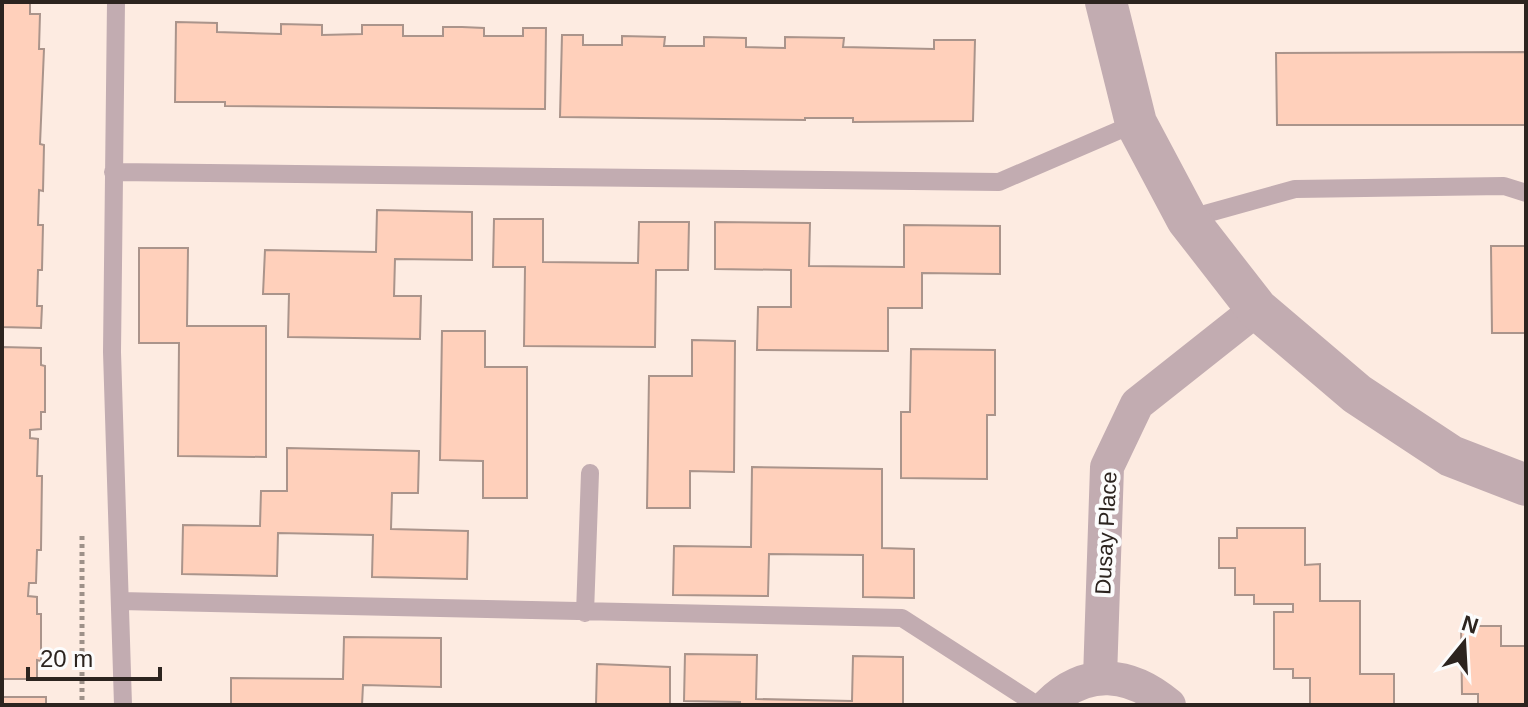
<svg xmlns="http://www.w3.org/2000/svg" width="1528" height="707" font-family="Helvetica,sans-serif">
  <rect width="100%" height="100%" fill="#fdebe1"/>
  <!-- building -->
  <path fill="#ffd0bb" stroke="#aa948b" stroke-width="2" d="M 2,2 L 30,2 L 30,14 L 40,14 L 39,49 L 44,49 L 40,144 L 44,145 L 43,191 L 39,190 L 38,225 L 43,225 L 42,270 L 38,270 L 37,306 L 42,306 L 41,328 L 2,327 Z
    M 176,22 L 217,23 L 217,32 L 281,34 L 281,24 L 322,25 L 322,35 L 362,34 L 362,25 L 403,25 L 403,36 L 443,36 L 443,27 L 462,27 L 484,28 L 484,36 L 523,36 L 523,28 L 546,28 L 545,109 L 225,106 L 225,102 L 175,102 Z
    M 562,35 L 583,35 L 583,45 L 622,45 L 622,36 L 665,37 L 664,46 L 704,46 L 704,37 L 746,38 L 746,47 L 785,48 L 785,37 L 844,38 L 843,47 L 934,49 L 934,40 L 975,40 L 973,121 L 853,122 L 853,118 L 805,118 L 805,120 L 560,117 Z
    M 1526,52 L 1526,125 L 1277,125 L 1276,53 Z
    M 377,210 L 472,212 L 472,260 L 395,259 L 394,296 L 421,296 L 420,339 L 288,337 L 289,294 L 263,294 L 265,250 L 376,252 Z
    M 494,219 L 543,219 L 543,262 L 638,263 L 639,222 L 689,222 L 688,270 L 656,270 L 655,347 L 524,346 L 525,267 L 493,267 Z
    M 715,222 L 810,223 L 809,266 L 904,267 L 904,225 L 1000,226 L 1000,274 L 922,273 L 922,308 L 888,308 L 888,351 L 757,350 L 758,307 L 791,307 L 791,270 L 715,269 Z
    M 1491,246 L 1526,246 L 1526,333 L 1492,333 Z
    M 139,248 L 188,248 L 187,326 L 266,326 L 266,457 L 178,456 L 179,343 L 139,343 Z
    M 442,331 L 485,331 L 485,367 L 527,367 L 527,498 L 483,498 L 483,461 L 440,460 Z
    M 692,340 L 735,341 L 734,472 L 690,471 L 690,508 L 647,508 L 649,376 L 692,376 Z
    M 2,347 L 41,348 L 41,365 L 45,366 L 45,412 L 41,412 L 41,429 L 30,430 L 30,438 L 38,439 L 37,476 L 42,476 L 41,550 L 37,550 L 36,583 L 29,583 L 28,596 L 37,597 L 37,614 L 41,614 L 41,661 L 37,660 L 37,679 L 2,679 Z
    M 911,349 L 995,350 L 995,415 L 987,415 L 987,479 L 901,478 L 901,412 L 910,412 Z
    M 287,448 L 419,451 L 418,493 L 392,493 L 391,529 L 468,531 L 467,579 L 372,577 L 373,535 L 278,533 L 277,576 L 182,574 L 183,525 L 260,526 L 261,491 L 287,491 Z
    M 752,467 L 882,469 L 882,548 L 914,549 L 914,598 L 863,597 L 863,555 L 769,554 L 768,596 L 673,595 L 674,546 L 751,547 Z
    M 1237,528 L 1305,528 L 1305,565 L 1320,564 L 1320,601 L 1360,601 L 1360,674 L 1394,674 L 1394,705 L 1310,705 L 1310,678 L 1293,678 L 1293,669 L 1274,669 L 1274,612 L 1293,612 L 1293,604 L 1254,604 L 1254,595 L 1235,595 L 1235,568 L 1219,568 L 1219,538 L 1237,538 Z
    M 1461,626 L 1501,626 L 1501,646 L 1526,646 L 1526,705 L 1478,705 L 1478,694 L 1462,694 Z
    M 344,637 L 441,638 L 441,687 L 363,685 L 362,705 L 231,705 L 231,678 L 343,679 Z
    M 685,654 L 757,655 L 756,699 L 852,701 L 853,656 L 903,657 L 903,705 L 740,705 L 740,702 L 684,701 Z
    M 597,664 L 670,667 L 670,705 L 596,705 Z
    M 2,697 L 46,697 L 46,705 L 2,705 Z"/>
  <g fill="none" stroke-linecap="round" stroke-linejoin="round">
    <!-- path -->
    <path stroke="#9e9189" stroke-width="5" stroke-dasharray="4 4" stroke-linecap="butt" d="M 82,536 L 82,705"/>
    <!-- service -->
    <path stroke="#c2acb1" stroke-width="18" d="M 116,2 L 112,352 L 123,705
      M 113,172 L 999,182 L 1136,123
      M 1187,219 L 1295,189 L 1504,186 L 1526,193
      M 120,601 L 902,618 L 1037,705
      M 585,613 L 590,473"/>
    <!-- minor -->
    <path stroke="#c2acb1" stroke-width="34" d="M 1100,678 L 1107,467 L 1137,404 L 1257,309
      M 1048,705 C 1086,667 1130,672 1169,705"/>
    <!-- tertiary -->
    <path stroke="#c2acb1" stroke-width="42" d="M 1106,2 L 1136,123 L 1187,219 L 1257,309 L 1357,394 L 1451,456 L 1526,485"/>
  </g>
  <g text-anchor="middle" dominant-baseline="central" stroke-width="8" stroke-linejoin="round" paint-order="stroke">
    <!-- street labels -->
    <g font-size="22" fill="#2c241f" stroke="#fcfcfc">
      <text transform="translate(1106 533) rotate(-87)">Dusay Place</text>
    </g>
  </g>
  <!-- border -->
  <rect width="1528" height="707" fill="none" stroke="#2c241f" stroke-width="8"/>
  <!-- north arrow -->
  <g transform="translate(1464 643) rotate(18)" stroke="#fcfcfc" stroke-width="6" paint-order="stroke">
  <path d="M0-6L14 30L0 20L-14 30Z" fill="#2c241f"/>
  <text y="-12" font-size="22" font-weight="bold" text-anchor="middle" fill="#2c241f">N</text>
  </g>
  <!-- scale -->
  <path d="M28 667v12h132v-12" fill="none" stroke="#2c241f" stroke-width="4"/>
  <text x="40" y="667" font-size="24" fill="#2c241f" stroke="#fcfcfc" stroke-width="6" paint-order="stroke">20 m</text>
</svg>
